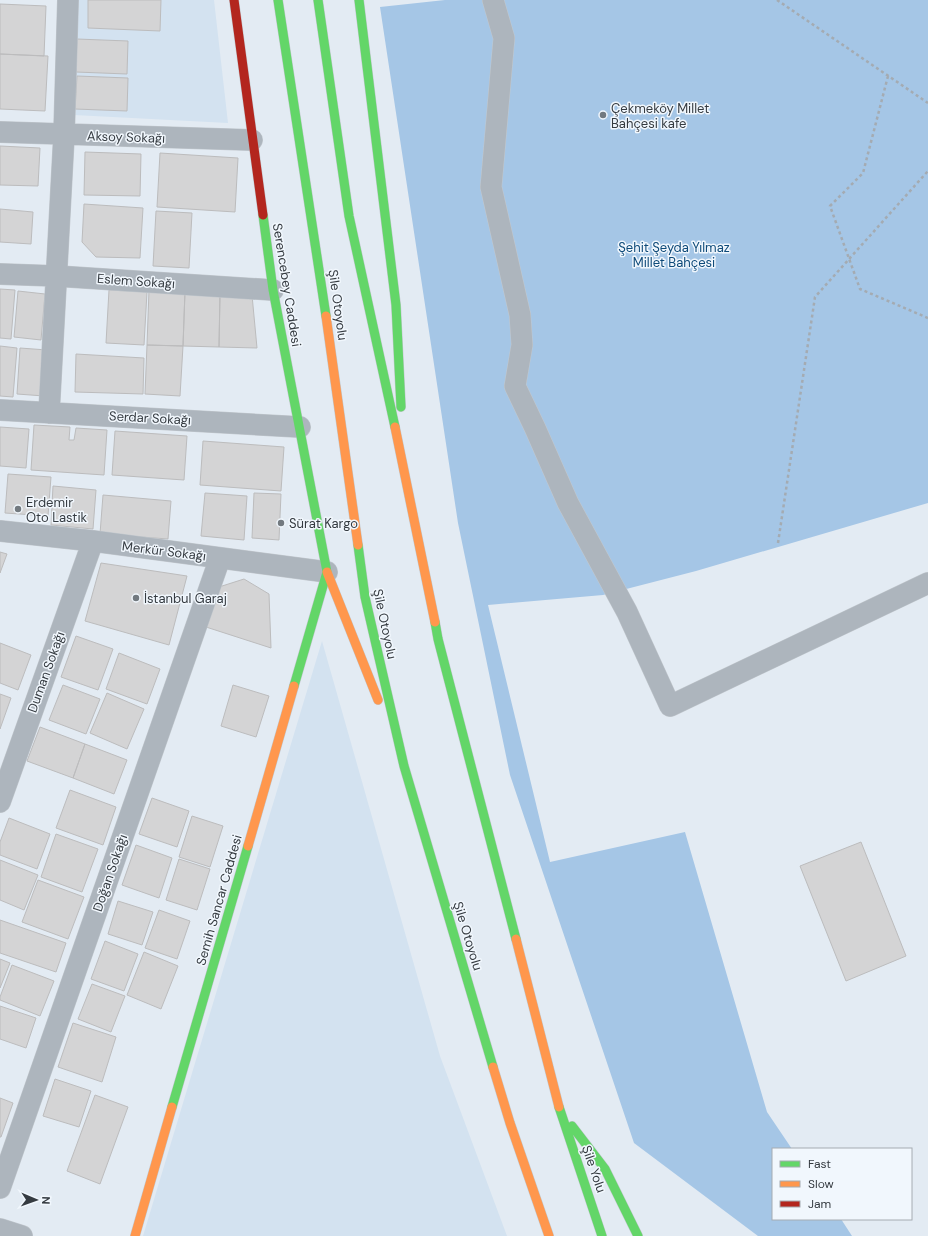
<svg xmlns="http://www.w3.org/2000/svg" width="928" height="1236" font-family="'DM Sans',sans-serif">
  <rect width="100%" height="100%" fill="#e3ebf3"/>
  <!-- built -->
  <path fill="#d3e2f0" d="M 77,0 L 214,0 L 228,123 L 74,115 Z
    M 322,641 L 440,1056 L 507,1236 L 143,1236 Z"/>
  <!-- forest -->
  <path fill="#a5c6e6" d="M 445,0 L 928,0 L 928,503 L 696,571 L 603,595 L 488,605 L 550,862 L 685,832 L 767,1112 L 792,1149 L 773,1149 L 773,1219 L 841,1219 L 852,1236 L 758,1236 L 634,1143 L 510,775 L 458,523 L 380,7 Z"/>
  <!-- building -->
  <path fill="#d4d4d5" stroke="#bcbcbd" d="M 88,0 L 161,0 L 160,31 L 88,28 Z
    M 0,4 L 46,6 L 44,56 L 0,54 Z
    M 77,39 L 128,41 L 127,74 L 76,72 Z
    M 0,54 L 48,56 L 45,111 L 0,109 Z
    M 77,76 L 128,78 L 127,111 L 75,109 Z
    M 0,146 L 40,148 L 38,186 L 0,185 Z
    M 85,152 L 141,154 L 140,196 L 84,195 Z
    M 160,153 L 238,158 L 235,212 L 157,207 Z
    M 84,204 L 143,208 L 140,258 L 96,257 L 82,242 Z
    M 0,209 L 33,212 L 31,244 L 0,242 Z
    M 156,211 L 192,213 L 189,268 L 153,266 Z
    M 0,289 L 15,290 L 11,339 L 0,338 Z
    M 109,290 L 147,292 L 144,345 L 106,343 Z
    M 149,290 L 185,291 L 183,346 L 147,345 Z
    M 18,291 L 45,294 L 41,340 L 14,337 Z
    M 185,291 L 220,293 L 219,347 L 183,346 Z
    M 220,293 L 252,295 L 257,348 L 219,347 Z
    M 147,345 L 183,346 L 180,396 L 145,394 Z
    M 0,346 L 17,348 L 13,397 L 0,396 Z
    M 20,348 L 47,350 L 44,396 L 17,394 Z
    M 76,354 L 144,358 L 143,394 L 75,392 Z
    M 34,425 L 70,427 L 69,440 L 74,440 L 76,428 L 107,430 L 104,475 L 31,470 Z
    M 0,427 L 29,429 L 26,468 L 0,466 Z
    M 115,431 L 187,436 L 184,480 L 112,475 Z
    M 203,441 L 284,447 L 281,491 L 200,485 Z
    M 8,474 L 51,477 L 48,516 L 5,513 Z
    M 53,486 L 96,490 L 93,529 L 51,525 Z
    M 205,493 L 247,496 L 244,540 L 201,536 Z
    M 254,493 L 281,494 L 279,540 L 252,538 Z
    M 103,495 L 171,501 L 168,539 L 100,534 Z
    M 0,552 L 7,554 L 0,573 Z
    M 101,563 L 187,576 L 169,645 L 85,621 Z
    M 244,579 L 269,594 L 271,648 L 206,627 L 219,587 Z
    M 76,636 L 113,649 L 98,690 L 61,677 Z
    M 0,643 L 31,655 L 18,690 L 0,683 Z
    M 119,653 L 160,669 L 147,704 L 106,689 Z
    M 63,685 L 100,699 L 86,734 L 49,720 Z
    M 233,685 L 269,696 L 256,737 L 221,726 Z
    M 107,693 L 144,709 L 127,749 L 90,733 Z
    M 0,694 L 11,698 L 0,729 Z
    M 40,727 L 85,744 L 73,778 L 27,761 Z
    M 85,744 L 127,760 L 114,794 L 73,778 Z
    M 70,790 L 116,807 L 103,845 L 56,828 Z
    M 152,798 L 189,811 L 177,847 L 139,834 Z
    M 192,816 L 223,826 L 210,867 L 179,857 Z
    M 9,818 L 50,834 L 37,869 L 0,855 L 0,842 Z
    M 56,834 L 98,849 L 82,892 L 41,877 Z
    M 861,842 L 906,956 L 846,981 L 800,866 Z
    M 136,845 L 172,858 L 159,898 L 122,885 Z
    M 179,859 L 210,869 L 197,910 L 166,900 Z
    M 0,860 L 38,875 L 24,910 L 0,900 Z
    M 38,880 L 84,897 L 68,939 L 22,922 Z
    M 118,901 L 153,912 L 142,945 L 108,934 Z
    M 159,910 L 190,921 L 177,959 L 145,948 Z
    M 0,920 L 66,943 L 56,972 L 0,953 Z
    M 105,941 L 138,954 L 124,991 L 91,979 Z
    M 144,952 L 178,966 L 161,1009 L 127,995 Z
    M 0,959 L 10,963 L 0,988 Z
    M 12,965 L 54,981 L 40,1016 L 0,1000 L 0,997 Z
    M 92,984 L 125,996 L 111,1032 L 78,1019 Z
    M 0,1006 L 36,1018 L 26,1048 L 0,1039 Z
    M 73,1023 L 116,1037 L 102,1082 L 58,1067 Z
    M 55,1079 L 91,1091 L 79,1127 L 43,1116 Z
    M 95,1095 L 128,1107 L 100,1184 L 67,1171 Z
    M 0,1098 L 13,1103 L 1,1137 L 0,1137 Z"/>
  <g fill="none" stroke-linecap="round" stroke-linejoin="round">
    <!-- street casing -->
    <g stroke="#c2c8ce" stroke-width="22">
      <path id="street" d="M 493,0 L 504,38 L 491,187 L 520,315 L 522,345 L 515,386 L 535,428 L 568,503 L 627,612 L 670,706 L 928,583
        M 0,132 L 252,140
        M 0,274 L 56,276 L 273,290
        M 0,410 L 300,427
        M 49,413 L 64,135 L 68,0
        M 0,531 L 93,541 L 327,572
        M 0,802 L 93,541
        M 0,1188 L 220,558
        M 0,1229 L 22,1236"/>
    </g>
    <!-- fast casing -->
    <g stroke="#c2c8ce" stroke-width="10">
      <path id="fast" d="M 278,0 L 326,316
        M 318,0 L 349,216 L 395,427
        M 359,0 L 396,305 L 401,407
        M 263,215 L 273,290 L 327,572 L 294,686
        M 358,545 L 365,597 L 404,766 L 493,1067
        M 435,622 L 438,639 L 516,939
        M 172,1107 L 248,846
        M 559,1107 L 602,1236
        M 572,1126 L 605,1169 L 638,1236"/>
    </g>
    <!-- slow casing -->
    <g stroke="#c2c8ce" stroke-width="10">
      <path id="slow" d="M 326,316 L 358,545
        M 395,427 L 435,622
        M 327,572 L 378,700
        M 248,846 L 294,686
        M 516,939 L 559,1107
        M 493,1067 L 510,1123 L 549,1236
        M 135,1236 L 172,1107"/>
    </g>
    <!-- jam casing -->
    <g stroke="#c2c8ce" stroke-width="10">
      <path id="jam" d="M 234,0 L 263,215"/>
    </g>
    <!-- path -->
    <path stroke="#a4abb2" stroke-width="2.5" stroke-dasharray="3 3" stroke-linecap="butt" d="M 777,0 L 928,103
      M 888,76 L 863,173 L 830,206 L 860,289 L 928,318
      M 778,543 L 815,297 L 928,171"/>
    <!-- street -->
    <use href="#street" stroke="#adb5bd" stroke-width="21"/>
    <!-- fast -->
    <use href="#fast" stroke="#63d668" stroke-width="9"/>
    <!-- slow -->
    <use href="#slow" stroke="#ff974d" stroke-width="9"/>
    <!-- jam -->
    <use href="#jam" stroke="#b3261e" stroke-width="9"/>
  </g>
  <!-- markers -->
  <g fill="#72797f" stroke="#f1f7fd" stroke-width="1.5">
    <circle cx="603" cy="115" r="4"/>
    <circle cx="18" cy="509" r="4"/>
    <circle cx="281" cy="523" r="4"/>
    <circle cx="136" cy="598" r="4"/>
  </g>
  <g text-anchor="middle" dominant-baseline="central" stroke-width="3" stroke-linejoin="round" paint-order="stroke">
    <!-- poi labels -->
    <g font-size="13" fill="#353b41" stroke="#f1f7fd" text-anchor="start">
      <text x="611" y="108">Çekmeköy Millet<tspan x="611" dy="15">Bahçesi kafe</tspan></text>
      <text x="26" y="502">Erdemir<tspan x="26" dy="15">Oto Lastik</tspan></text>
      <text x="289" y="523">Sürat Kargo</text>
      <text x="144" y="598">İstanbul Garaj</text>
    </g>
    <!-- street labels -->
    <g font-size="13" fill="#353b41" stroke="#f1f7fd">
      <text transform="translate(126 137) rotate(2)">Aksoy Sokağı</text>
      <text transform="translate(136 281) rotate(4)">Eslem Sokağı</text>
      <text transform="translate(287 285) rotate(81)">Serencebey Caddesi</text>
      <text transform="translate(338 305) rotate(82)">Şile Otoyolu</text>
      <text transform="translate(150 418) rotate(3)">Serdar Sokağı</text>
      <text transform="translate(164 551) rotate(7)">Merkür Sokağı</text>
      <text transform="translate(385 624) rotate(78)">Şile Otoyolu</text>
      <text transform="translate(46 672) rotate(-70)">Duman Sokağı</text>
      <text transform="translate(110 873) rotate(-71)">Doğan Sokağı</text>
      <text transform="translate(219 900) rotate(-74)">Semih Sancar Caddesi</text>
      <text transform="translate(468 936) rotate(73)">Şile Otoyolu</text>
      <text transform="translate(594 1169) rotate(71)">Şile Yolu</text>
    </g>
    <!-- park labels -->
    <g font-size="13" fill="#0e4a79" stroke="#f1f7fd">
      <text x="674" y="247">Şehit Şeyda Yılmaz<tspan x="674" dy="15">Millet Bahçesi</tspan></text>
    </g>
  </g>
  <!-- legend -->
  <rect x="772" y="1148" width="140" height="72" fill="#f1f7fd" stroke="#a6acb2"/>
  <rect x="780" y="1161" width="20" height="6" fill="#63d668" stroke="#a6acb2"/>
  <text x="808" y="1168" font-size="12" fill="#353b41">Fast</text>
  <rect x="780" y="1181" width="20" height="6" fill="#ff974d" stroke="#a6acb2"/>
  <text x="808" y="1188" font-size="12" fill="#353b41">Slow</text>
  <rect x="780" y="1201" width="20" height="6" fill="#b3261e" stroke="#a6acb2"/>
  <text x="808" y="1208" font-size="12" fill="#353b41">Jam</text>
  <!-- north arrow -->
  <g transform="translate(36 1200) rotate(92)" stroke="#f1f7fd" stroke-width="3" paint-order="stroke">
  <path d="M0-3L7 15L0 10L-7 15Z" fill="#353b41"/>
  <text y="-6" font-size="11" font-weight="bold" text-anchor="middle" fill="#353b41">N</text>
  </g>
</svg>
